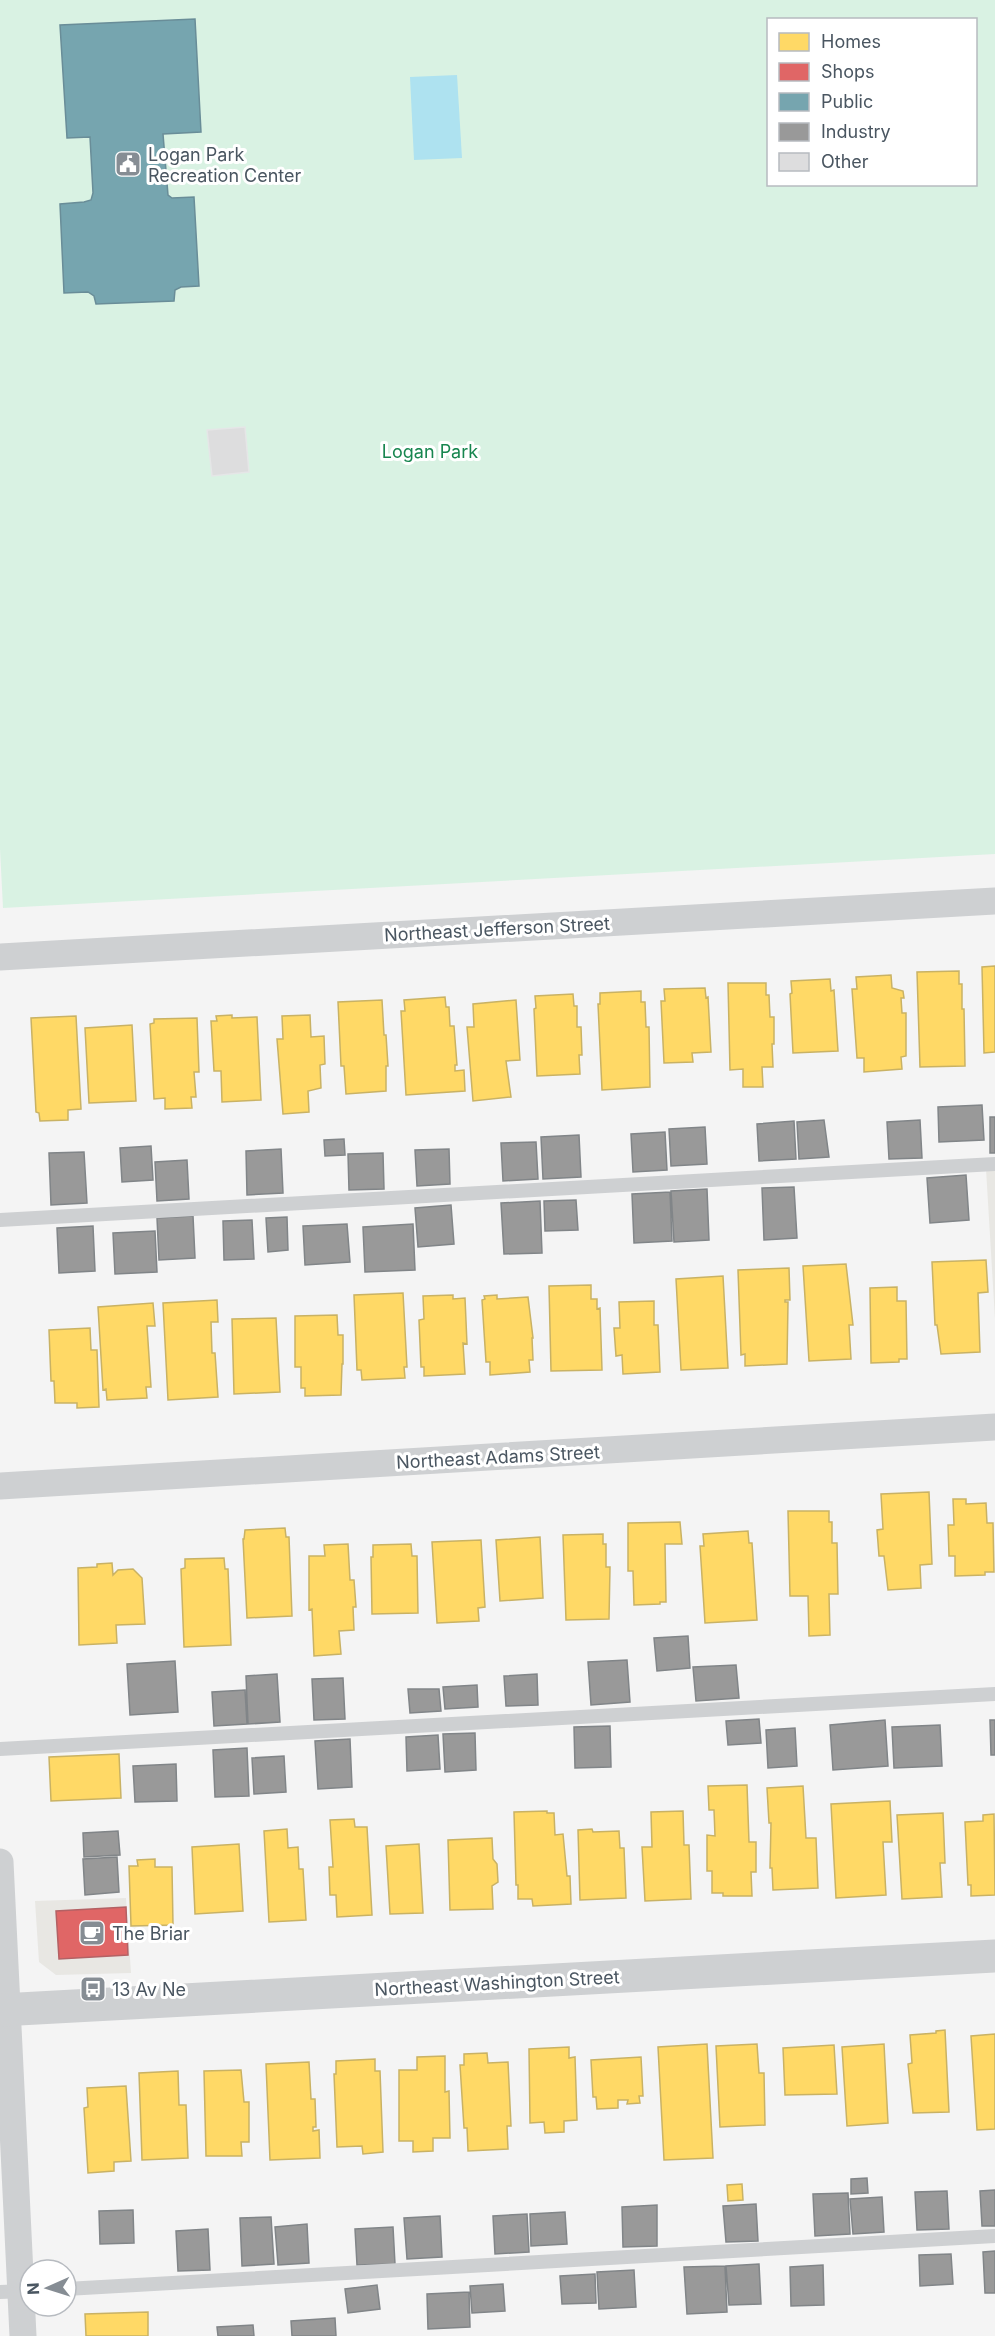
<svg xmlns="http://www.w3.org/2000/svg" width="995" height="2336" font-family="Inter,sans-serif">
  <rect width="100%" height="100%" fill="#f4f4f4"/>
  <!-- commercial -->
  <path fill="#e8e7e3" d="M 995,1168 L 995,1319 L 986,1169 Z
    M 126,1898 L 131,1973 L 56,1975 L 39,1962 L 35,1901 Z"/>
  <!-- green -->
  <path fill="#d9f2e3" fill-rule="evenodd" d="M 0,0 L 995,0 L 995,854 L 3,908 L 0,849 ZM 768,20 L 976,20 L 976,184 L 768,184 Z"/>
  <!-- water -->
  <path fill="#aee2f0" d="M 457,75 L 462,158 L 414,160 L 410,77 Z"/>
  <!-- homes -->
  <path fill="#ffd966" stroke="#c9b264" stroke-width="1.5" d="M 995,966 L 995,1052 L 984,1053 L 982,967 Z
    M 959,971 L 959,984 L 962,984 L 962,1009 L 964,1009 L 965,1066 L 920,1067 L 917,972 Z
    M 891,975 L 892,988 L 903,991 L 904,998 L 901,998 L 902,1013 L 906,1013 L 906,1056 L 901,1057 L 902,1069 L 864,1072 L 864,1058 L 857,1058 L 852,989 L 857,989 L 856,977 Z
    M 830,979 L 831,991 L 834,990 L 838,1051 L 793,1053 L 790,994 L 792,993 L 791,981 Z
    M 728,983 L 766,983 L 766,995 L 769,995 L 770,1017 L 774,1017 L 774,1044 L 772,1044 L 773,1067 L 762,1067 L 763,1087 L 743,1087 L 743,1069 L 730,1070 Z
    M 705,988 L 706,998 L 708,997 L 711,1052 L 692,1053 L 693,1062 L 664,1063 L 661,1001 L 665,1001 L 664,989 Z
    M 641,991 L 641,1002 L 645,1002 L 646,1027 L 649,1027 L 650,1087 L 602,1090 L 598,1004 L 600,1004 L 600,993 Z
    M 573,994 L 574,1006 L 577,1006 L 577,1027 L 581,1027 L 582,1055 L 579,1055 L 580,1074 L 537,1076 L 534,1009 L 536,1008 L 535,996 Z
    M 445,997 L 446,1007 L 449,1007 L 450,1026 L 454,1026 L 457,1065 L 455,1065 L 455,1071 L 464,1070 L 465,1091 L 406,1095 L 401,1011 L 405,1011 L 404,1000 Z
    M 382,1000 L 384,1035 L 386,1035 L 388,1066 L 386,1066 L 386,1091 L 346,1094 L 344,1066 L 341,1066 L 338,1002 Z
    M 516,1000 L 520,1060 L 506,1061 L 511,1097 L 473,1101 L 467,1027 L 474,1027 L 473,1004 Z
    M 232,1015 L 232,1018 L 257,1017 L 261,1100 L 222,1102 L 221,1071 L 214,1071 L 211,1021 L 217,1021 L 216,1016 Z
    M 310,1015 L 311,1037 L 324,1036 L 325,1064 L 320,1065 L 321,1088 L 308,1091 L 309,1112 L 283,1114 L 277,1039 L 283,1039 L 282,1016 Z
    M 76,1016 L 81,1109 L 68,1110 L 68,1120 L 40,1121 L 39,1113 L 36,1112 L 31,1018 Z
    M 197,1018 L 199,1072 L 194,1072 L 196,1097 L 191,1097 L 192,1108 L 165,1109 L 165,1098 L 154,1099 L 150,1024 L 154,1023 L 154,1019 Z
    M 132,1025 L 136,1101 L 89,1103 L 85,1028 Z
    M 986,1260 L 988,1292 L 978,1293 L 980,1352 L 941,1354 L 937,1325 L 935,1325 L 932,1262 Z
    M 846,1264 L 853,1325 L 849,1325 L 851,1359 L 809,1361 L 803,1266 Z
    M 789,1268 L 790,1300 L 785,1300 L 785,1302 L 788,1302 L 787,1364 L 745,1366 L 745,1354 L 741,1355 L 738,1270 Z
    M 723,1276 L 728,1368 L 681,1370 L 676,1279 Z
    M 591,1285 L 591,1299 L 597,1299 L 597,1309 L 600,1308 L 602,1370 L 551,1371 L 549,1286 Z
    M 897,1287 L 897,1301 L 906,1301 L 907,1359 L 899,1359 L 899,1362 L 871,1363 L 870,1288 Z
    M 403,1293 L 407,1367 L 404,1367 L 405,1378 L 362,1380 L 361,1370 L 357,1370 L 354,1295 Z
    M 453,1295 L 453,1299 L 465,1298 L 467,1344 L 463,1343 L 465,1374 L 424,1376 L 424,1367 L 421,1367 L 419,1320 L 424,1319 L 423,1296 Z
    M 497,1295 L 497,1299 L 528,1297 L 533,1338 L 532,1338 L 533,1360 L 529,1360 L 530,1372 L 490,1375 L 490,1362 L 486,1362 L 482,1300 L 485,1299 L 484,1296 Z
    M 217,1300 L 218,1322 L 211,1322 L 212,1353 L 215,1353 L 218,1397 L 168,1400 L 163,1303 Z
    M 654,1301 L 654,1325 L 658,1325 L 660,1372 L 623,1374 L 622,1355 L 616,1356 L 614,1328 L 620,1328 L 619,1302 Z
    M 153,1303 L 155,1326 L 147,1326 L 151,1387 L 146,1387 L 147,1398 L 107,1400 L 106,1389 L 103,1390 L 98,1307 Z
    M 337,1315 L 338,1335 L 343,1335 L 343,1364 L 342,1364 L 341,1395 L 305,1396 L 305,1388 L 301,1388 L 301,1367 L 295,1367 L 295,1316 Z
    M 276,1318 L 280,1392 L 234,1394 L 232,1319 Z
    M 90,1328 L 91,1350 L 97,1350 L 99,1407 L 77,1408 L 77,1403 L 55,1403 L 54,1381 L 51,1381 L 49,1330 Z
    M 929,1492 L 932,1564 L 920,1565 L 921,1588 L 888,1590 L 884,1556 L 879,1556 L 877,1530 L 883,1529 L 881,1494 Z
    M 953,1499 L 966,1499 L 966,1504 L 986,1503 L 987,1523 L 993,1523 L 994,1572 L 985,1572 L 985,1575 L 955,1576 L 955,1556 L 949,1556 L 948,1525 L 954,1525 Z
    M 788,1511 L 829,1511 L 829,1522 L 832,1522 L 832,1543 L 837,1543 L 838,1594 L 829,1594 L 830,1635 L 809,1636 L 808,1596 L 790,1596 Z
    M 680,1522 L 682,1544 L 665,1544 L 666,1602 L 660,1602 L 660,1604 L 634,1605 L 633,1571 L 628,1571 L 628,1523 Z
    M 285,1528 L 286,1537 L 289,1537 L 292,1616 L 247,1618 L 243,1539 L 244,1539 L 245,1530 Z
    M 748,1531 L 749,1543 L 752,1543 L 757,1620 L 705,1623 L 700,1546 L 704,1546 L 703,1534 Z
    M 603,1534 L 603,1544 L 606,1544 L 606,1567 L 610,1567 L 609,1619 L 566,1620 L 563,1535 Z
    M 540,1537 L 543,1598 L 500,1601 L 496,1540 Z
    M 481,1540 L 485,1607 L 478,1608 L 479,1621 L 437,1623 L 432,1542 Z
    M 348,1544 L 350,1580 L 354,1580 L 356,1607 L 353,1607 L 354,1630 L 339,1631 L 341,1654 L 314,1656 L 312,1609 L 309,1610 L 309,1556 L 325,1556 L 324,1545 Z
    M 411,1544 L 412,1556 L 417,1556 L 418,1613 L 372,1614 L 371,1557 L 373,1557 L 373,1545 Z
    M 224,1558 L 225,1569 L 228,1569 L 231,1645 L 184,1647 L 181,1569 L 185,1568 L 185,1559 Z
    M 112,1563 L 113,1575 L 118,1570 L 133,1569 L 142,1578 L 145,1624 L 116,1625 L 117,1643 L 79,1645 L 78,1568 L 97,1567 L 97,1564 Z
    M 119,1754 L 121,1798 L 51,1801 L 49,1757 Z
    M 747,1785 L 749,1842 L 756,1842 L 756,1872 L 751,1872 L 752,1896 L 723,1896 L 723,1893 L 712,1893 L 712,1871 L 707,1871 L 707,1835 L 715,1836 L 714,1810 L 709,1810 L 708,1786 Z
    M 803,1786 L 806,1838 L 816,1838 L 818,1888 L 773,1890 L 772,1868 L 770,1868 L 771,1823 L 769,1823 L 767,1788 Z
    M 890,1801 L 892,1842 L 883,1842 L 886,1895 L 836,1898 L 831,1804 Z
    M 547,1811 L 547,1813 L 554,1813 L 555,1835 L 563,1834 L 567,1876 L 570,1876 L 571,1904 L 533,1906 L 532,1899 L 518,1899 L 518,1885 L 516,1885 L 514,1812 Z
    M 683,1811 L 684,1845 L 689,1845 L 691,1899 L 645,1901 L 642,1847 L 652,1847 L 651,1812 Z
    M 943,1813 L 945,1863 L 940,1863 L 942,1897 L 902,1899 L 897,1815 Z
    M 994,1814 L 995,1895 L 971,1896 L 971,1885 L 968,1885 L 965,1822 L 983,1821 L 983,1815 Z
    M 354,1819 L 355,1827 L 367,1827 L 372,1915 L 337,1917 L 336,1895 L 330,1895 L 329,1867 L 333,1867 L 330,1820 Z
    M 287,1829 L 288,1848 L 298,1847 L 299,1869 L 303,1869 L 306,1920 L 269,1922 L 264,1831 Z
    M 592,1829 L 593,1832 L 619,1831 L 620,1848 L 624,1848 L 626,1898 L 580,1900 L 578,1830 Z
    M 492,1838 L 493,1859 L 497,1864 L 498,1882 L 492,1886 L 493,1909 L 450,1910 L 448,1840 Z
    M 239,1844 L 243,1911 L 195,1914 L 192,1847 Z
    M 419,1844 L 423,1913 L 390,1914 L 386,1846 Z
    M 155,1859 L 155,1867 L 172,1867 L 173,1925 L 131,1926 L 129,1866 L 138,1866 L 137,1860 Z
    M 945,2030 L 949,2112 L 913,2113 L 908,2064 L 912,2063 L 910,2035 L 936,2033 L 936,2031 Z
    M 995,2034 L 995,2129 L 977,2130 L 971,2036 Z
    M 707,2044 L 713,2158 L 664,2160 L 658,2047 Z
    M 757,2044 L 759,2073 L 764,2073 L 765,2125 L 720,2127 L 716,2046 Z
    M 884,2044 L 888,2123 L 847,2126 L 842,2047 Z
    M 834,2045 L 837,2094 L 785,2095 L 783,2048 Z
    M 569,2047 L 569,2058 L 575,2057 L 577,2120 L 564,2121 L 564,2132 L 545,2133 L 544,2122 L 530,2123 L 529,2049 Z
    M 487,2053 L 488,2063 L 508,2062 L 511,2126 L 507,2126 L 508,2149 L 468,2151 L 467,2128 L 464,2128 L 460,2065 L 464,2065 L 464,2054 Z
    M 445,2056 L 445,2092 L 449,2091 L 450,2138 L 433,2138 L 433,2151 L 413,2152 L 413,2141 L 399,2141 L 399,2070 L 417,2070 L 417,2057 Z
    M 641,2057 L 643,2096 L 639,2096 L 640,2103 L 627,2104 L 628,2100 L 618,2100 L 618,2108 L 597,2109 L 596,2097 L 593,2097 L 591,2060 Z
    M 375,2059 L 375,2071 L 380,2071 L 383,2152 L 363,2154 L 362,2146 L 337,2147 L 334,2074 L 336,2074 L 336,2061 Z
    M 309,2062 L 311,2099 L 315,2099 L 316,2127 L 313,2127 L 313,2131 L 319,2130 L 320,2158 L 270,2160 L 266,2064 Z
    M 241,2070 L 244,2102 L 249,2102 L 249,2142 L 241,2142 L 242,2156 L 206,2156 L 204,2071 Z
    M 178,2071 L 179,2105 L 186,2105 L 188,2158 L 142,2160 L 139,2073 Z
    M 126,2086 L 131,2161 L 114,2162 L 114,2171 L 88,2173 L 84,2108 L 88,2107 L 87,2088 Z
    M 742,2184 L 743,2200 L 728,2201 L 727,2185 Z
    M 148,2312 L 148,2336 L 86,2336 L 85,2314 Z"/>
  <!-- shops -->
  <path fill="#e06666" stroke="#b36164" stroke-width="1.5" d="M 126,1907 L 128,1955 L 59,1959 L 56,1911 Z"/>
  <!-- public -->
  <path fill="#76a5af" stroke="#698d98" stroke-width="1.5" d="M 195,19 L 201,132 L 163,134 L 168,195 L 172,198 L 194,197 L 199,286 L 181,287 L 175,290 L 174,301 L 96,304 L 94,296 L 88,292 L 64,293 L 60,204 L 84,202 L 91,200 L 93,193 L 90,137 L 67,138 L 60,25 Z"/>
  <!-- industry -->
  <path fill="#999" stroke="#818588" stroke-width="1.5" d="M 982,1105 L 984,1140 L 939,1142 L 938,1107 Z
    M 990,1117 L 995,1117 L 995,1153 L 990,1153 Z
    M 824,1120 L 829,1157 L 799,1159 L 797,1122 Z
    M 920,1120 L 922,1158 L 889,1159 L 887,1122 Z
    M 794,1121 L 796,1159 L 759,1161 L 757,1124 Z
    M 705,1127 L 707,1164 L 671,1166 L 669,1129 Z
    M 665,1132 L 667,1170 L 633,1172 L 631,1134 Z
    M 579,1135 L 581,1177 L 543,1179 L 541,1137 Z
    M 344,1139 L 345,1155 L 325,1156 L 324,1140 Z
    M 536,1142 L 538,1179 L 503,1181 L 501,1143 Z
    M 151,1146 L 153,1180 L 122,1182 L 120,1148 Z
    M 281,1149 L 283,1193 L 247,1195 L 246,1151 Z
    M 449,1149 L 450,1184 L 417,1186 L 415,1150 Z
    M 84,1152 L 87,1203 L 51,1205 L 49,1153 Z
    M 383,1153 L 384,1189 L 349,1190 L 348,1154 Z
    M 187,1160 L 189,1199 L 157,1201 L 155,1162 Z
    M 966,1175 L 969,1220 L 930,1223 L 927,1178 Z
    M 794,1187 L 797,1238 L 764,1240 L 762,1188 Z
    M 707,1189 L 709,1240 L 674,1242 L 671,1191 Z
    M 670,1192 L 672,1241 L 634,1243 L 632,1194 Z
    M 576,1200 L 578,1230 L 545,1231 L 544,1201 Z
    M 540,1201 L 542,1253 L 504,1254 L 501,1203 Z
    M 451,1205 L 454,1244 L 418,1247 L 415,1208 Z
    M 193,1216 L 195,1258 L 159,1260 L 157,1218 Z
    M 287,1217 L 288,1250 L 268,1252 L 266,1218 Z
    M 252,1220 L 254,1259 L 224,1260 L 223,1221 Z
    M 347,1224 L 350,1262 L 305,1265 L 303,1226 Z
    M 413,1224 L 415,1270 L 365,1272 L 363,1227 Z
    M 93,1226 L 95,1271 L 59,1273 L 57,1228 Z
    M 155,1231 L 157,1272 L 115,1274 L 113,1233 Z
    M 688,1636 L 690,1668 L 657,1671 L 654,1638 Z
    M 627,1660 L 630,1702 L 591,1705 L 588,1662 Z
    M 175,1661 L 178,1712 L 130,1715 L 127,1664 Z
    M 736,1665 L 739,1698 L 696,1701 L 693,1667 Z
    M 277,1674 L 280,1722 L 248,1724 L 246,1676 Z
    M 537,1674 L 538,1705 L 506,1706 L 504,1676 Z
    M 343,1678 L 345,1719 L 314,1720 L 312,1679 Z
    M 477,1685 L 478,1707 L 445,1709 L 443,1687 Z
    M 408,1689 L 439,1689 L 441,1711 L 410,1713 Z
    M 245,1690 L 247,1724 L 214,1726 L 212,1692 Z
    M 759,1719 L 761,1743 L 728,1745 L 726,1721 Z
    M 885,1720 L 888,1766 L 833,1770 L 830,1725 Z
    M 990,1720 L 995,1720 L 995,1755 L 991,1755 Z
    M 940,1725 L 942,1766 L 894,1768 L 892,1727 Z
    M 610,1726 L 611,1767 L 575,1768 L 574,1727 Z
    M 795,1728 L 797,1766 L 768,1768 L 766,1730 Z
    M 475,1733 L 476,1770 L 445,1772 L 443,1734 Z
    M 438,1735 L 440,1769 L 407,1771 L 406,1737 Z
    M 350,1739 L 352,1787 L 318,1789 L 315,1741 Z
    M 247,1748 L 249,1796 L 215,1797 L 213,1750 Z
    M 284,1756 L 286,1792 L 254,1794 L 252,1758 Z
    M 176,1764 L 177,1801 L 135,1802 L 133,1766 Z
    M 118,1831 L 120,1855 L 84,1857 L 83,1833 Z
    M 117,1857 L 119,1892 L 85,1895 L 83,1859 Z
    M 867,2178 L 868,2193 L 851,2194 L 851,2179 Z
    M 995,2190 L 995,2226 L 982,2226 L 980,2191 Z
    M 947,2191 L 949,2229 L 917,2230 L 915,2192 Z
    M 848,2193 L 850,2234 L 815,2236 L 813,2194 Z
    M 882,2197 L 884,2232 L 853,2234 L 850,2199 Z
    M 756,2204 L 758,2241 L 726,2242 L 723,2206 Z
    M 657,2205 L 657,2246 L 623,2247 L 622,2207 Z
    M 133,2210 L 134,2243 L 100,2244 L 99,2211 Z
    M 565,2212 L 567,2244 L 531,2246 L 530,2214 Z
    M 527,2214 L 529,2252 L 495,2254 L 493,2216 Z
    M 440,2216 L 442,2257 L 407,2259 L 404,2218 Z
    M 271,2217 L 274,2264 L 242,2266 L 240,2218 Z
    M 307,2224 L 309,2263 L 278,2265 L 275,2227 Z
    M 393,2227 L 395,2264 L 357,2265 L 355,2229 Z
    M 208,2229 L 210,2270 L 178,2271 L 176,2231 Z
    M 995,2251 L 995,2293 L 985,2293 L 983,2252 Z
    M 951,2254 L 953,2284 L 920,2286 L 919,2255 Z
    M 759,2264 L 761,2304 L 729,2305 L 726,2266 Z
    M 823,2265 L 824,2305 L 791,2306 L 790,2267 Z
    M 725,2266 L 727,2312 L 687,2314 L 684,2267 Z
    M 634,2270 L 636,2307 L 599,2309 L 597,2272 Z
    M 595,2274 L 596,2303 L 562,2304 L 560,2276 Z
    M 503,2284 L 505,2311 L 472,2313 L 470,2286 Z
    M 377,2285 L 380,2309 L 348,2313 L 345,2289 Z
    M 469,2292 L 470,2327 L 428,2329 L 427,2294 Z
    M 335,2318 L 336,2336 L 292,2336 L 291,2321 Z
    M 253,2325 L 254,2336 L 218,2336 L 217,2327 Z"/>
  <!-- building -->
  <path fill="#ddddde" stroke="#e5e6e7" stroke-width="1.5" d="M 245,427 L 249,472 L 212,476 L 207,430 Z"/>
  <g fill="none" stroke-linecap="round" stroke-linejoin="round">
    <!-- service -->
    <path stroke="#ced0d2" stroke-width="14" d="M 0,1220 L 995,1164
      M 0,1749 L 995,1694
      M 66,2289 L 995,2236
      M 0,2292 L 25,2291"/>
    <!-- minor -->
    <path stroke="#ced0d2" stroke-width="27" d="M 0,957 L 995,901
      M 0,1486 L 995,1427
      M 0,1862 L 23,2336"/>
    <!-- tertiary -->
    <path stroke="#ced0d2" stroke-width="33" d="M 0,2010 L 995,1956"/>
  </g>
  <!-- icons -->
  <defs>
    <g id="civic-square" transform="scale(1.35)"><rect x="-9" y="-9" width="18" height="18" rx="4" fill="#868d94" stroke="#fff"/><path d="M-.6-6.5H3V-4.5H.6V-3L4-1V1h2V6H-6V1h2V-1L-.6-3ZM-1.2 2.5V6h2.4V2.5Z" fill="#fff"/></g>
    <g id="cafe-square" transform="scale(1.35)"><rect x="-9" y="-9" width="18" height="18" rx="4" fill="#868d94" stroke="#fff"/><path d="M-5.5-4.5H6V0H3Q3 3.5 0 3.5H-2.5Q-5.5 3.5-5.5 0ZM3-3.2v2h1.7v-2ZM-6 4.5H4V6H-6Z" fill="#fff"/></g>
    <g id="bus-square" transform="scale(1.35)"><rect x="-9" y="-9" width="18" height="18" rx="4" fill="#868d94" stroke="#fff"/><path d="M-5-6H5V4H4V6H2V4H-2V6H-4V4H-5ZM-3.5-4V0h7V-4ZM-3.5 1.2v1.5H-2V1.2ZM2 1.2v1.5H3.5V1.2Z" fill="#fff"/></g>
  </defs>
  <g fill-rule="evenodd">
    <use href="#civic-square" x="128" y="164"/>
    <use href="#cafe-square" x="92" y="1933"/>
    <use href="#bus-square" x="93" y="1989"/>
  </g>
  <g text-anchor="middle" dominant-baseline="central" stroke-width="6" stroke-linejoin="round" paint-order="stroke">
    <!-- poi labels -->
    <g font-size="18" fill="#4a5661" stroke="#fff" text-anchor="start">
      <text x="148" y="154">Logan Park<tspan x="148" dy="21">Recreation Center</tspan></text>
      <text x="112" y="1933">The Briar</text>
      <text x="112" y="1989">13 Av Ne</text>
    </g>
    <!-- park labels -->
    <g font-size="18" fill="#17864f" stroke="#fff">
      <text x="430" y="451">Logan Park</text>
    </g>
    <!-- street labels -->
    <g font-size="18" fill="#4a5661" stroke="#fff">
      <text transform="translate(497 929) rotate(-3)">Northeast Jefferson Street</text>
      <text transform="translate(498 1457) rotate(-3)">Northeast Adams Street</text>
      <text transform="translate(497 1983) rotate(-3)">Northeast Washington Street</text>
    </g>
  </g>
  <!-- legend -->
  <rect x="767" y="18" width="210" height="168" fill="#ffffff" stroke="#b7bbc0" stroke-width="1.5"/>
  <rect x="779" y="33" width="30" height="18" fill="#ffd966" stroke="#b7bbc0" stroke-width="1.5"/>
  <text x="821" y="48" font-size="18" fill="#4a5661">Homes</text>
  <rect x="779" y="63" width="30" height="18" fill="#e06666" stroke="#b7bbc0" stroke-width="1.5"/>
  <text x="821" y="78" font-size="18" fill="#4a5661">Shops</text>
  <rect x="779" y="93" width="30" height="18" fill="#76a5af" stroke="#b7bbc0" stroke-width="1.5"/>
  <text x="821" y="108" font-size="18" fill="#4a5661">Public</text>
  <rect x="779" y="123" width="30" height="18" fill="#999999" stroke="#b7bbc0" stroke-width="1.5"/>
  <text x="821" y="138" font-size="18" fill="#4a5661">Industry</text>
  <rect x="779" y="153" width="30" height="18" fill="#ddddde" stroke="#b7bbc0" stroke-width="1.5"/>
  <text x="821" y="168" font-size="18" fill="#4a5661">Other</text>
  <!-- north arrow -->
  <g transform="translate(48 2288) rotate(267)"><circle r="28" fill="#ffffff" stroke="#b7bbc0" stroke-width="1.5"/>
  <path d="M0-4.5L10 22L0 15L-10 22Z" fill="#868d94"/>
  <text y="-9" font-size="16" font-weight="bold" text-anchor="middle" fill="#4a5661">N</text>
  </g>
</svg>
